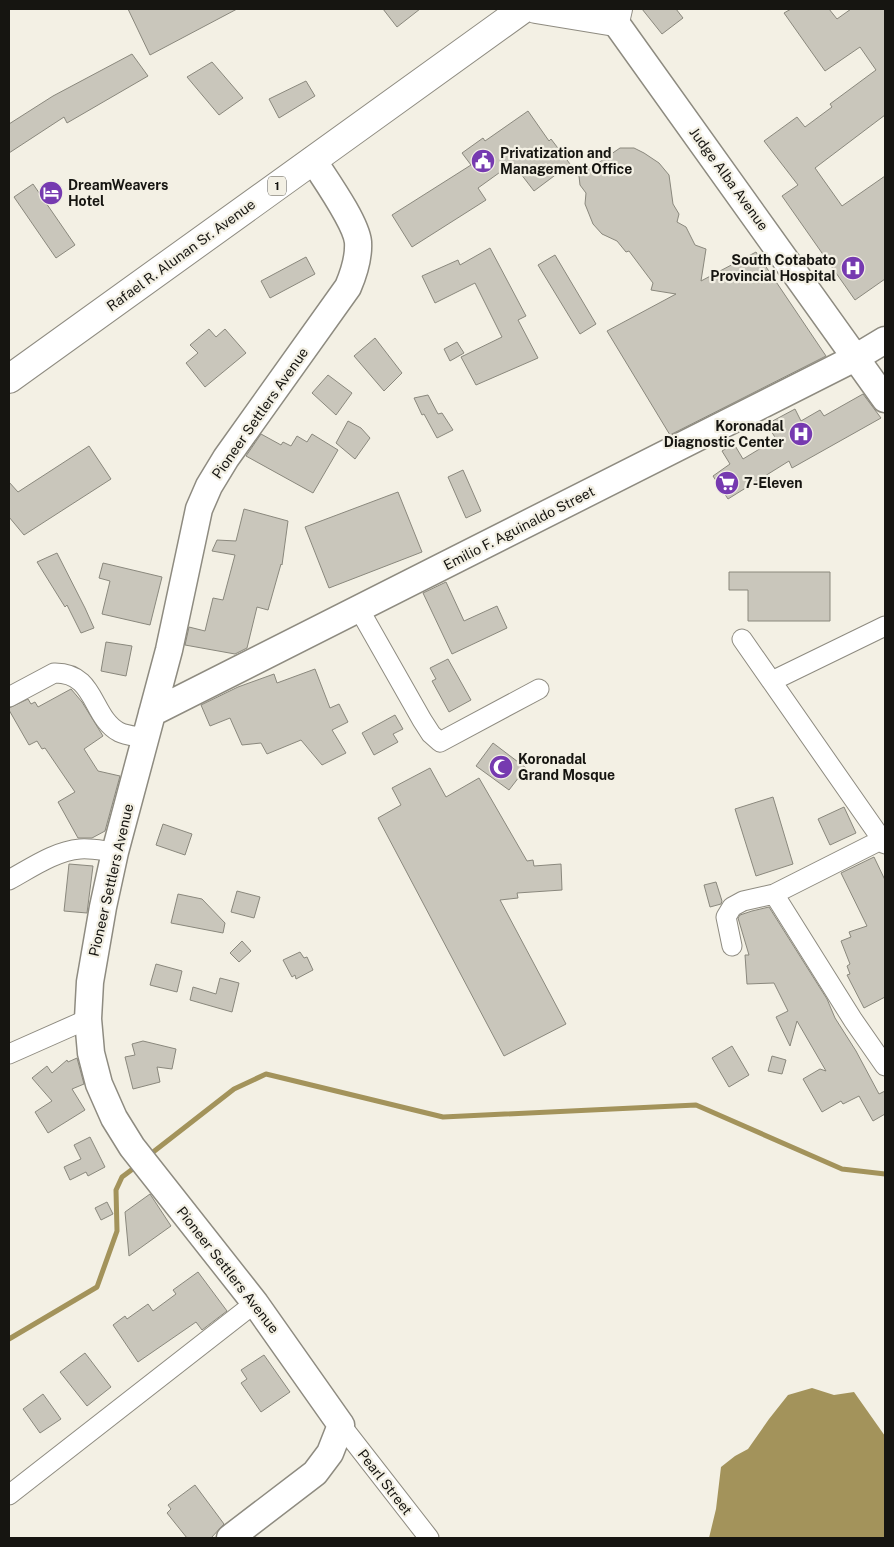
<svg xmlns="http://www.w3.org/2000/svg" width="894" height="1547" font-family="'Public Sans',sans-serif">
  <rect width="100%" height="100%" fill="#f3f0e4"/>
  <!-- water -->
  <path fill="#a3935b" d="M 812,1388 L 834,1395 L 854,1392 L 885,1436 L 885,1538 L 709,1538 L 716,1509 L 721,1467 L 735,1456 L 748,1449 L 769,1419 L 788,1395 Z"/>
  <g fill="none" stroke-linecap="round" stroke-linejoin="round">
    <!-- stream -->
    <path stroke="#a3935b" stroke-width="5" d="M 148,1156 L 234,1089 L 266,1074 L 443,1117 L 696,1105 L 842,1169 L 885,1174
      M 9,1339 L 97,1287 L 117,1231 L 116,1190 L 122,1177 L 138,1165"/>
  </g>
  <!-- building -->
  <path fill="#c9c6bb" stroke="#8a887d" d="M 128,9 L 237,9 L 150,55 Z
    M 383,9 L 420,9 L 397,27 Z
    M 642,9 L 676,9 L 683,18 L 662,34 Z
    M 791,9 L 829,9 L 837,19 L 851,9 L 885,9 L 885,115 L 815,168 L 842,206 L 885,176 L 885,279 L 855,300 L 782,196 L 798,185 L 764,141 L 797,117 L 805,127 L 832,107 L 830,104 L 876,70 L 860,47 L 825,71 L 784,13 Z
    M 132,54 L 148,76 L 67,123 L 64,117 L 9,153 L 9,124 L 53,96 Z
    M 212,62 L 243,98 L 219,115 L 187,77 Z
    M 306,81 L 315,96 L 279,118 L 269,99 Z
    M 528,111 L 549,141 L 551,139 L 570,164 L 534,191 L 514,165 L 511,167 L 510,165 L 478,188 L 486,200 L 412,247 L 392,215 L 471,165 L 462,153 L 483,138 L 485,141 Z
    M 620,148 L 634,148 L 644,153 L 659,163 L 669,175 L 673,204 L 679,214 L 677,222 L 686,227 L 695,245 L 706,249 L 701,281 L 756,252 L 826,356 L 670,435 L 607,331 L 676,294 L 651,290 L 653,283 L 629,251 L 626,252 L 617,241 L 602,234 L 593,224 L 585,204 L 586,193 L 580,185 L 579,176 Z
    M 33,184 L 75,245 L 56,258 L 14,197 Z
    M 490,248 L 526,316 L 518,320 L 538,358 L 476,385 L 461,357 L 502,337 L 475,283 L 435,303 L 422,276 L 458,260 L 460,265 Z
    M 555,255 L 596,324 L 580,334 L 538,265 Z
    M 306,257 L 315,274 L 270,298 L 261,281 Z
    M 209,329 L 216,337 L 225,329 L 246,353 L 205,387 L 186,363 L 198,353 L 190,345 Z
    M 375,338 L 402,373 L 384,391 L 354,356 Z
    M 457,342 L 464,353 L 450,361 L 444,349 Z
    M 328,375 L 352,393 L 336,415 L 312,393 Z
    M 863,394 L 881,418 L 792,468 L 789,461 L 728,499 L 713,476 L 730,464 L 722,451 L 734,444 L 743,459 L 776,439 L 767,424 L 795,409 L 801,421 L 820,410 L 824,416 Z
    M 428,395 L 438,414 L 442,413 L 453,430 L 437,438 L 424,414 L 422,415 L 414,398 Z
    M 348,421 L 361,428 L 370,438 L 355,459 L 336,443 Z
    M 261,434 L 281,445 L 283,442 L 291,446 L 297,436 L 307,442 L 312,434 L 338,450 L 313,493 L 246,456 Z
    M 89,446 L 111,479 L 24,535 L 9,517 L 9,482 L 18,492 Z
    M 463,470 L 481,511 L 466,518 L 448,477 Z
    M 398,492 L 422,552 L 329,588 L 305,527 Z
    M 244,509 L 288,521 L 282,565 L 281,564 L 268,610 L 257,607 L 247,648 L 235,654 L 185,645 L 189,627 L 205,631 L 213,598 L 223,600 L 235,555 L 212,551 L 217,540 L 236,541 Z
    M 57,553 L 85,608 L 94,628 L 81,633 L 67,605 L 65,607 L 37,562 Z
    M 103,563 L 162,577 L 150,625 L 102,614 L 110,581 L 99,578 Z
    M 729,572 L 830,572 L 830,621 L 748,621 L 748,590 L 729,590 Z
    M 446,582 L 464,621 L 497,606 L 507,628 L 452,654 L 423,593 Z
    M 106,642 L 132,646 L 126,676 L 101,671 Z
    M 448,659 L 471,700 L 449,712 L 432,681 L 436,679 L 430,668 Z
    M 315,669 L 330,708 L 339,704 L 348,722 L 332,730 L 346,753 L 322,765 L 301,740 L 267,754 L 261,743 L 242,745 L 230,718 L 210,726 L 201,705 L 238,687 L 274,674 L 277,683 Z
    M 71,689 L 82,702 L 103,736 L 84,749 L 98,771 L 120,776 L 105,831 L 92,838 L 78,838 L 58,802 L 75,792 L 45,748 L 42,749 L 37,741 L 29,745 L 9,710 L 9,708 L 28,699 L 31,704 L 35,702 L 38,707 Z
    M 395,715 L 403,729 L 393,734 L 398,742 L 374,755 L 362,733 Z
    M 493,743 L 526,768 L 509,790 L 476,766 Z
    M 430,768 L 446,797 L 479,778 L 527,861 L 533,860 L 534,866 L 561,864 L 562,890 L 517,893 L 518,898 L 500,900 L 566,1024 L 504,1056 L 378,818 L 401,805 L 392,788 Z
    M 773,797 L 793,864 L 756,876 L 735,809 Z
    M 844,807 L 856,833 L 830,845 L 818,819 Z
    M 163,824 L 192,834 L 185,855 L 156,845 Z
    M 874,857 L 885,880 L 885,997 L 864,1008 L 847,975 L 850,974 L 847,966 L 850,964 L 841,941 L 851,937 L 849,932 L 867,926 L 841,873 Z
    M 69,864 L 93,866 L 87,913 L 64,911 Z
    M 716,882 L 722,901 L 721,904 L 710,907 L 704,885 Z
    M 237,891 L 260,897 L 254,918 L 231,912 Z
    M 178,894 L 202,899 L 225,923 L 223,933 L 171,923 Z
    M 769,907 L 827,999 L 835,1018 L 856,1051 L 879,1094 L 885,1091 L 885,1114 L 873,1121 L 859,1096 L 843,1104 L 841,1101 L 822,1112 L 803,1079 L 820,1069 L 826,1071 L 797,1021 L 790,1046 L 776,1017 L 788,1011 L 774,983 L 747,984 L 745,955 L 749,955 L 738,918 L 740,915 L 752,911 Z
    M 242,941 L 251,951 L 239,962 L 230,953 Z
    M 300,952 L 304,958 L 307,957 L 313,970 L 296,979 L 295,975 L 292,977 L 283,960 Z
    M 156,964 L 182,971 L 177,992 L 150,985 Z
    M 220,978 L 239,983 L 232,1012 L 190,1000 L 193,987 L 216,994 Z
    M 143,1041 L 176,1049 L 172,1069 L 157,1067 L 160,1082 L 133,1089 L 125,1057 L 135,1055 L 132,1044 Z
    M 732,1046 L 749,1075 L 729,1087 L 712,1058 Z
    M 772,1056 L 786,1060 L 782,1074 L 768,1071 Z
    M 77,1058 L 84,1084 L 72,1089 L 85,1110 L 48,1133 L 35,1112 L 52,1101 L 32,1078 L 47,1066 L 52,1073 L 67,1060 L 68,1062 Z
    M 90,1137 L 105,1167 L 88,1176 L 86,1172 L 70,1180 L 64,1167 L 81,1159 L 74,1145 Z
    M 150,1194 L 171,1226 L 129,1256 L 125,1212 Z
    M 107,1202 L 113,1214 L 101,1220 L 95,1208 Z
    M 198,1272 L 227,1311 L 202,1330 L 196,1322 L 138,1362 L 113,1325 L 125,1316 L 127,1319 L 148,1304 L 153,1311 L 176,1294 L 173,1290 Z
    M 85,1353 L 111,1387 L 87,1406 L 60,1372 Z
    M 264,1355 L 290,1392 L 261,1412 L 241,1383 L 247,1379 L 241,1370 Z
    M 43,1394 L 61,1419 L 40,1433 L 23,1409 Z
    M 195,1485 L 224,1524 L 211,1538 L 187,1538 L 167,1513 L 171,1509 L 168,1505 Z"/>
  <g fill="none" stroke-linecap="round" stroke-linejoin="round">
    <!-- street casing -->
    <g stroke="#8e8b80" stroke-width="21">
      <path id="street" d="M 359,609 L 422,720 L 431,734 L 440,742 L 539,689
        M 742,639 L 885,844
        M 772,681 L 885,626
        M 9,697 L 54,673 C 96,672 91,717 119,732 C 127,736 137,736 145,738
        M 9,880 C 31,868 55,851 80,849 C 92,848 104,851 115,852
        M 774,894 L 853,1020 L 885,1066
        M 732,946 L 726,917 L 732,907 L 743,901 L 774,894 L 885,838
        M 9,1054 L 88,1019
        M 341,1425 L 429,1538
        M 9,1495 L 255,1303"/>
    </g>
    <!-- secondary casing -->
    <g stroke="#8e8b80" stroke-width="29">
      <path id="secondary" d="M 606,9 L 885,399
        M 152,713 L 855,358 L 885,340
        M 230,1538 L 315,1473 L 330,1453 L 341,1425 L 255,1303 L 132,1147 L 114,1118 L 99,1084 L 91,1053 L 88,1019 L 90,982 L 103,907 L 115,852 L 169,650 L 199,509 L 209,486 L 226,458 L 348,287 C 354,273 359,258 358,242 C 356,222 325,179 313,160"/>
    </g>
    <!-- highway casing -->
    <g stroke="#8e8b80" stroke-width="30">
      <path id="highway" d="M 536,9 L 615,22 L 618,9
        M 9,379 L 523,9"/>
    </g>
    <!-- street -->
    <use href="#street" stroke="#fff" stroke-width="19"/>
    <!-- secondary -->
    <use href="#secondary" stroke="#fff" stroke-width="26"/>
    <!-- highway -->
    <use href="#highway" stroke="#fff" stroke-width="28"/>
  </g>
  <!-- icons -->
  <defs>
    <g id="civic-disc" transform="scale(1.25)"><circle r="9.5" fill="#763ab0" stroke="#f3f0e4"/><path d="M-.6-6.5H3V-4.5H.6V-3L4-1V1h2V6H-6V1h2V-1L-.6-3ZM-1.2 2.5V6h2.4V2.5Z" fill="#fff"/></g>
    <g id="hotel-disc" transform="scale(1.25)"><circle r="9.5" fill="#763ab0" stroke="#f3f0e4"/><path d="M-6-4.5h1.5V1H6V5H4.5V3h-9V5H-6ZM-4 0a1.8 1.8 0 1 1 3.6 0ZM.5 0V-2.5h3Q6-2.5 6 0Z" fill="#fff"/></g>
    <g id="hospital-disc" transform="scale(1.25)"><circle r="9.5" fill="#763ab0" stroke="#f3f0e4"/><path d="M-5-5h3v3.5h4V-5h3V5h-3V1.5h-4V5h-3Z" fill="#fff"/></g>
    <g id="supermarket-disc" transform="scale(1.25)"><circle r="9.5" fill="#763ab0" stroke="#f3f0e4"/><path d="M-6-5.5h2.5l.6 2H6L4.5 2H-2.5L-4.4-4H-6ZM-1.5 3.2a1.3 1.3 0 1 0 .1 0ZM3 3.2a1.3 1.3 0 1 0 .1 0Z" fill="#fff"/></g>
    <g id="mosque-disc" transform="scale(1.25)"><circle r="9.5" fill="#763ab0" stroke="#f3f0e4"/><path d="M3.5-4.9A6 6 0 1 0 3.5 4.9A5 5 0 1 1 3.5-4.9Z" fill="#fff"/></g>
  </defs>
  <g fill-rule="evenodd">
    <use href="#civic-disc" x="483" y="161"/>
    <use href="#hotel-disc" x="51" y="193"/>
    <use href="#hospital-disc" x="853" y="268"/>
    <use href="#hospital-disc" x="801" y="434"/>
    <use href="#supermarket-disc" x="727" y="483"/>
    <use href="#mosque-disc" x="501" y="767"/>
  </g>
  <g text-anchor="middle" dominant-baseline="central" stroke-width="4.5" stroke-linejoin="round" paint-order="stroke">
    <!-- shield labels -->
    <rect fill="#f3f0e4" stroke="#585750" stroke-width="1" x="268" y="176.5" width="18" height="19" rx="4"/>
    <g font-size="12" font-weight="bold" fill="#161511">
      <text x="277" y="186">1</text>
    </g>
    <!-- poi labels -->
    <g font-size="14" font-weight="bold" fill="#161511" stroke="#f3f0e4" text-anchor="start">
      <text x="500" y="153">Privatization and<tspan x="500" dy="16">Management Office</tspan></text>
      <text x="68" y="185">DreamWeavers<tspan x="68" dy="16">Hotel</tspan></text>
      <text x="836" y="260" text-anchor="end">South Cotabato<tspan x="836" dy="16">Provincial Hospital</tspan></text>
      <text x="784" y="426" text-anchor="end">Koronadal<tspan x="784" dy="16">Diagnostic Center</tspan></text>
      <text x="744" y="483">7-Eleven</text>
      <text x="518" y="759">Koronadal<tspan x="518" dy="16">Grand Mosque</tspan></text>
    </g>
    <!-- street labels -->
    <g font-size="14" fill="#161511" stroke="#f3f0e4">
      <text transform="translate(729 179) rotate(54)">Judge Alba Avenue</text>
      <text transform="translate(181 255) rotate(-36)">Rafael R. Alunan Sr. Avenue</text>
      <text transform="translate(260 413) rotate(-55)">Pioneer Settlers Avenue</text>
      <text transform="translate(519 528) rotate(-27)">Emilio F. Aguinaldo Street</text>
      <text transform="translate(111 880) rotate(-77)">Pioneer Settlers Avenue</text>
      <text transform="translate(228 1270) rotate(52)">Pioneer Settlers Avenue</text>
      <text transform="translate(385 1482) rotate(52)">Pearl Street</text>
    </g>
  </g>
  <!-- border -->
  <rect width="894" height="1547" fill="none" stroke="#161511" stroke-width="20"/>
</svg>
